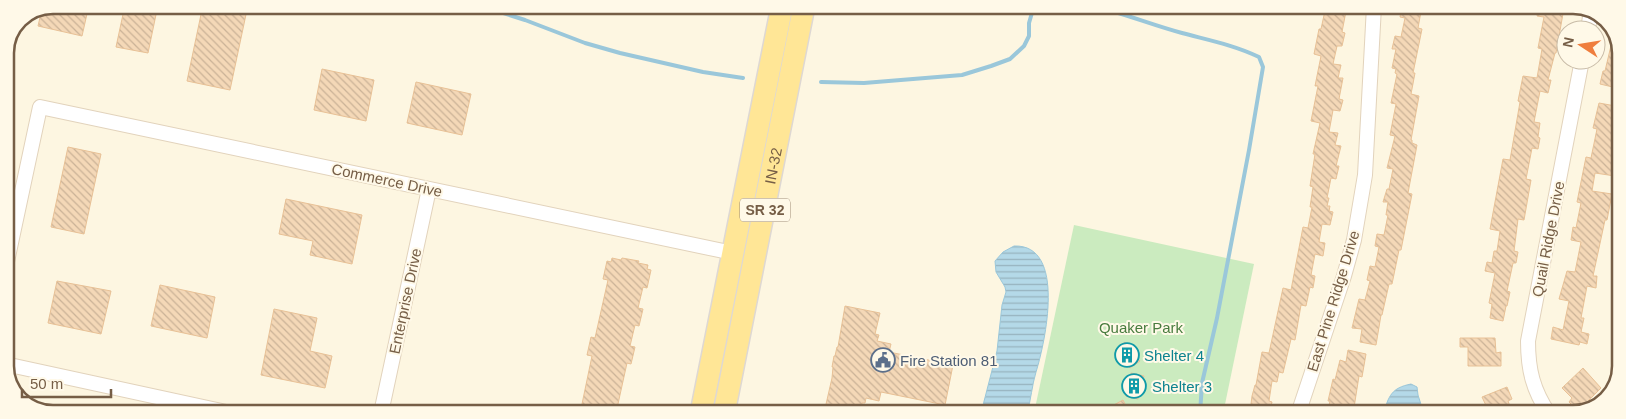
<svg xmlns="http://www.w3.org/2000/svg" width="1626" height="419" font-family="Helvetica,sans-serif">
  <defs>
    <pattern id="water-rules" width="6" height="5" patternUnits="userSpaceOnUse" patternTransform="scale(1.25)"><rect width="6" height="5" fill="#b4d9e8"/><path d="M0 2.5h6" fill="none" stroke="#97b3be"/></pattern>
    <pattern id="building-back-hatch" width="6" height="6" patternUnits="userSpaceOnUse" patternTransform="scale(1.25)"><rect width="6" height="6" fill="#f4d8b7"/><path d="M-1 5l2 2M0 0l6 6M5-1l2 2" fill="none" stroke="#cab297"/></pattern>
  </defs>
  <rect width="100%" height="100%" fill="#fdf6e1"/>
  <!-- green -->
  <path fill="#cbebbf" d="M 1074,225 L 1254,264 L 1223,414 L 1034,413 Z"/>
  <!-- water -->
  <path fill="url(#water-rules)" stroke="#9ac7da" d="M 1014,246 C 1067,244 1045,343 1036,372 C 1032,385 1031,400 1027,413 L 981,413 L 997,351 L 1002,305 L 1006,292 L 1005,287 L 996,272 L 995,261 L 1003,252 Z
    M 1411,384 L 1417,387 L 1418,395 L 1424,414 L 1383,414 C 1389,396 1391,388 1411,384 Z"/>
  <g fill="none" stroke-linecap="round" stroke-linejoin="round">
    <!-- stream -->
    <path stroke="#9ac7da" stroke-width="4" d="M 478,5 L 525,20 L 585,43 L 620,53 L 703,72 L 743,78
      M 1093,6 C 1123,13 1152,25 1182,33 C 1208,40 1234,45 1259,57 L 1263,67 L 1249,150 L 1217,318 L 1202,383 L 1200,414
      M 821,82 L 864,83 L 962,75 L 991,66 L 1010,59 L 1024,46 L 1029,36 L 1029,23 L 1034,6"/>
  </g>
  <!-- building -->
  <path fill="url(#building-back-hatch)" stroke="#e8c196" d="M 53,5 L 89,5 L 82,36 L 38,26 L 42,9 Z
    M 125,5 L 158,5 L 148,53 L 116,47 Z
    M 203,5 L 248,5 L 230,90 L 187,81 Z
    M 1326,6 L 1347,6 L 1342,32 L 1345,33 L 1342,46 L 1337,46 L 1333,64 L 1341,65 L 1338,78 L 1343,78 L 1339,99 L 1343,100 L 1340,111 L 1333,110 L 1329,132 L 1338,133 L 1335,145 L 1341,146 L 1336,166 L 1339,166 L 1336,179 L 1331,178 L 1327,198 L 1329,198 L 1327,206 L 1330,206 L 1329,211 L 1333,212 L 1330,225 L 1322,224 L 1319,242 L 1325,243 L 1323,256 L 1315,254 L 1311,275 L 1315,276 L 1313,288 L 1310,287 L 1306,306 L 1301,305 L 1295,340 L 1291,339 L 1283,373 L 1279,372 L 1277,382 L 1272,381 L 1269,401 L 1272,402 L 1269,414 L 1268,414 L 1259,412 L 1260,406 L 1251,404 L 1252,396 L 1255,385 L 1256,385 L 1262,352 L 1269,353 L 1283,288 L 1291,290 L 1303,227 L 1308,228 L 1312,207 L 1310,207 L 1313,187 L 1310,186 L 1315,154 L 1313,154 L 1320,123 L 1311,121 L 1318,86 L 1315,86 L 1321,56 L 1314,54 L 1319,29 L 1321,29 Z
    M 1402,6 L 1422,6 L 1418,28 L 1422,29 L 1413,73 L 1415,73 L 1411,94 L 1419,96 L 1411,140 L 1412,140 L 1412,143 L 1417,145 L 1408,193 L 1412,194 L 1401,250 L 1399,250 L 1392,284 L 1389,284 L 1382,315 L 1381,315 L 1376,345 L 1360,342 L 1362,329 L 1352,328 L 1359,299 L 1365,300 L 1370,281 L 1367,280 L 1370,266 L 1375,267 L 1379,247 L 1375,246 L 1377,234 L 1384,235 L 1388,215 L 1386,215 L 1388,202 L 1383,202 L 1387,189 L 1389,189 L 1393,169 L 1387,168 L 1395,136 L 1390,135 L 1396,104 L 1391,103 L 1397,74 L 1395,73 L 1396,69 L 1392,68 L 1396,49 L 1392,49 L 1395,36 L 1401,37 L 1405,18 L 1400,17 Z
    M 1539,7 L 1557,7 L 1564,8 L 1556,53 L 1555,53 L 1548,80 L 1551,80 L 1548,93 L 1540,91 L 1534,122 L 1540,123 L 1538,137 L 1540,138 L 1538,149 L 1532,148 L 1526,179 L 1531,180 L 1524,220 L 1518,219 L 1514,251 L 1518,252 L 1516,263 L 1513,263 L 1507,291 L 1510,292 L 1507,306 L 1506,306 L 1503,321 L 1490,318 L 1492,304 L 1489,303 L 1495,273 L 1485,271 L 1487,262 L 1492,263 L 1494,251 L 1497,251 L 1500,231 L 1490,229 L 1503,159 L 1510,160 L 1520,102 L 1518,101 L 1523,76 L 1537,78 L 1542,49 L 1538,48 L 1544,17 L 1537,16 Z
    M 1614,33 L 1621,49 L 1621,89 L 1600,84 L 1603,71 L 1605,71 Z
    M 322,69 L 374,80 L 366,121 L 314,110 Z
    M 416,82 L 471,94 L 462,135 L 407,123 Z
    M 1599,103 L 1621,107 L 1621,122 L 1616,147 L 1620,148 L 1615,176 L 1595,173 L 1592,191 L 1612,194 L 1607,220 L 1605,220 L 1593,276 L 1597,276 L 1596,288 L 1587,286 L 1581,318 L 1584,318 L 1581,332 L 1589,334 L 1587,344 L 1580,342 L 1579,345 L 1551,339 L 1553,327 L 1563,330 L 1569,301 L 1559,299 L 1567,271 L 1575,272 L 1581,242 L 1571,240 L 1573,227 L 1576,228 L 1581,203 L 1577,202 L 1586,157 L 1591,158 L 1597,129 L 1593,128 Z
    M 68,147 L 101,154 L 84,234 L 51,227 Z
    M 286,199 L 362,215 L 352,264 L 310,255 L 313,241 L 279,234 Z
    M 612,258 L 621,260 L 622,258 L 639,261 L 638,263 L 648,265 L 647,269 L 651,270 L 647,288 L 643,287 L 638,308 L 643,309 L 639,326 L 635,325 L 630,346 L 635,347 L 631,364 L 627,363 L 616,413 L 596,413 L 597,408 L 582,404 L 592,356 L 587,355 L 591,337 L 595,338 L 608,280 L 603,279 L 607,261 L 611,262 Z
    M 57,281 L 111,291 L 101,334 L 48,323 Z
    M 160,285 L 215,297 L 207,338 L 151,326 Z
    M 845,306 L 880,313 L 875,334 L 879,335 L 877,341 L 891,344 L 889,352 L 953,365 L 945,405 L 881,392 L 879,401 L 866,398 L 865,403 L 862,403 L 860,413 L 824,413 L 832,378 L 833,367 L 832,367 L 834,356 L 835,356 L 837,347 L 838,347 Z
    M 274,309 L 317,318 L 310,351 L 332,356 L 325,388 L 261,375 Z
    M 1460,338 L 1495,338 L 1496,353 L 1501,352 L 1501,366 L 1468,366 L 1468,347 L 1460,347 Z
    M 1125,342 L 1140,361 L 1130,368 L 1115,350 Z
    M 1348,350 L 1366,354 L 1362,377 L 1359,376 L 1353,414 L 1327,414 L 1330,401 L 1328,401 L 1333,379 L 1335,380 L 1340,360 L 1346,362 Z
    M 1583,368 L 1601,388 L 1586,403 L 1592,408 L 1579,412 L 1569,402 L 1572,398 L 1562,388 Z
    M 1131,373 L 1144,376 L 1138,399 L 1126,396 Z
    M 1507,387 L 1512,399 L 1508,401 L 1511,409 L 1498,414 L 1490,414 L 1482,397 Z
    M 1123,400 L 1130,414 L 1097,414 Z"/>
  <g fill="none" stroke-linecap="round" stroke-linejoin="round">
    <!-- minor casing -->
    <g stroke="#e2d3bc" stroke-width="16">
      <path id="minor" d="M 1588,30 L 1591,10
        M 5,271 L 40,107 L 733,253
        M 5,364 L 231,413
        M 381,413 L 429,189
        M 1298,414 L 1344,276 L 1354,240 L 1365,175 L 1374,6
        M 1549,414 C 1533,390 1528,370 1528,341 L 1582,60"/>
    </g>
    <!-- primary casing -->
    <g stroke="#ded8d3" stroke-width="24">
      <g id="primary">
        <path d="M 701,413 L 782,6"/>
        <path id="s1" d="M 724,413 L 804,6"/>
      </g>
    </g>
    <!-- minor -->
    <use href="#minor" stroke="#fff" stroke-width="14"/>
    <!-- primary -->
    <use href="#primary" stroke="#ffe696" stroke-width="21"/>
  </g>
  <!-- icons -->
  <defs>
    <g id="building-ring" transform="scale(1.25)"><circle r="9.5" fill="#fff9e8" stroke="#0f9aa8" stroke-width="1.5"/><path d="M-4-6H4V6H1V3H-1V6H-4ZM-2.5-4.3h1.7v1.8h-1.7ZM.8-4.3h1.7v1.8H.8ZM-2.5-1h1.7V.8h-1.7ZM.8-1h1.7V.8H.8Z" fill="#0f9aa8"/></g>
    <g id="civic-ring" transform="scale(1.25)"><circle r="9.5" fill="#fff9e8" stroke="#5c6f8a" stroke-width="1.5"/><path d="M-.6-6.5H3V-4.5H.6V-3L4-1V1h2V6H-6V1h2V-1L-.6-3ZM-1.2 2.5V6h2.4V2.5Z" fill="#5c6f8a"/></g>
  </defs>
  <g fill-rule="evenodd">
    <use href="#building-ring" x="1127" y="355"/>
    <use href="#civic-ring" x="883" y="360"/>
    <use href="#building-ring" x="1134" y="386"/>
  </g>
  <g text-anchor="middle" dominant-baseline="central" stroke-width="4" stroke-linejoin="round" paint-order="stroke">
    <!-- shield labels -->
    <rect fill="#fff9e8" stroke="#9f8c77" stroke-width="1" x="740" y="198.5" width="50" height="23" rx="4"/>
    <g font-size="14" font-weight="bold" fill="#765e46">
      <text x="765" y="210">SR 32</text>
    </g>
    <!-- street labels -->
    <g font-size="15" fill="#765e46" stroke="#fff9e8">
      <text stroke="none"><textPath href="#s1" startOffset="252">IN-32</textPath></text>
      <text transform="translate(387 180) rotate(12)">Commerce Drive</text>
      <text transform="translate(1548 239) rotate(-79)">Quail Ridge Drive</text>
      <text transform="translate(405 301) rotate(-78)">Enterprise Drive</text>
      <text transform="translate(1333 301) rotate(-73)">East Pine Ridge Drive</text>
    </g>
    <!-- park labels -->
    <g font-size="15" fill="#487c3e" stroke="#fff9e8">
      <text x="1141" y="327">Quaker Park</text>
    </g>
    <!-- culture labels -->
    <g font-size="15" fill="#0d838f" stroke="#fff9e8" text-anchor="start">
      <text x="1144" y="355">Shelter 4</text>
      <text x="1152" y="386">Shelter 3</text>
    </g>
    <!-- service labels -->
    <g font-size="15" fill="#4e5e75" stroke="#fff9e8" text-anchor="start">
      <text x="900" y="360">Fire Station 81</text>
    </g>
  </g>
  <!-- crop -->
  <path d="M0 0H1626V419H0ZM53 14H1573A39 39 0 0 1 1612 53V366A39 39 0 0 1 1573 405H53A39 39 0 0 1 14 366V53A39 39 0 0 1 53 14Z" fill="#fff9e8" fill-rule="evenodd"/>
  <path fill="none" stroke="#765e46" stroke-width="2.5" d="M53 14H1573A39 39 0 0 1 1612 53V366A39 39 0 0 1 1573 405H53A39 39 0 0 1 14 366V53A39 39 0 0 1 53 14Z"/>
  <!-- north arrow -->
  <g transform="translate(1581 45) rotate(282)"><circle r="24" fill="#fff9e8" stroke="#c8bba7"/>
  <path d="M0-4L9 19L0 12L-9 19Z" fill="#ef7e3e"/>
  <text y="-8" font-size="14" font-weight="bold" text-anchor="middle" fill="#765e46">N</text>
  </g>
  <!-- scale -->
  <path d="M22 389v8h89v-8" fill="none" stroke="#765e46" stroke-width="2.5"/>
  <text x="30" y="389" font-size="15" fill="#765e46" stroke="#fff9e8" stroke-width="4" paint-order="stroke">50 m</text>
</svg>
